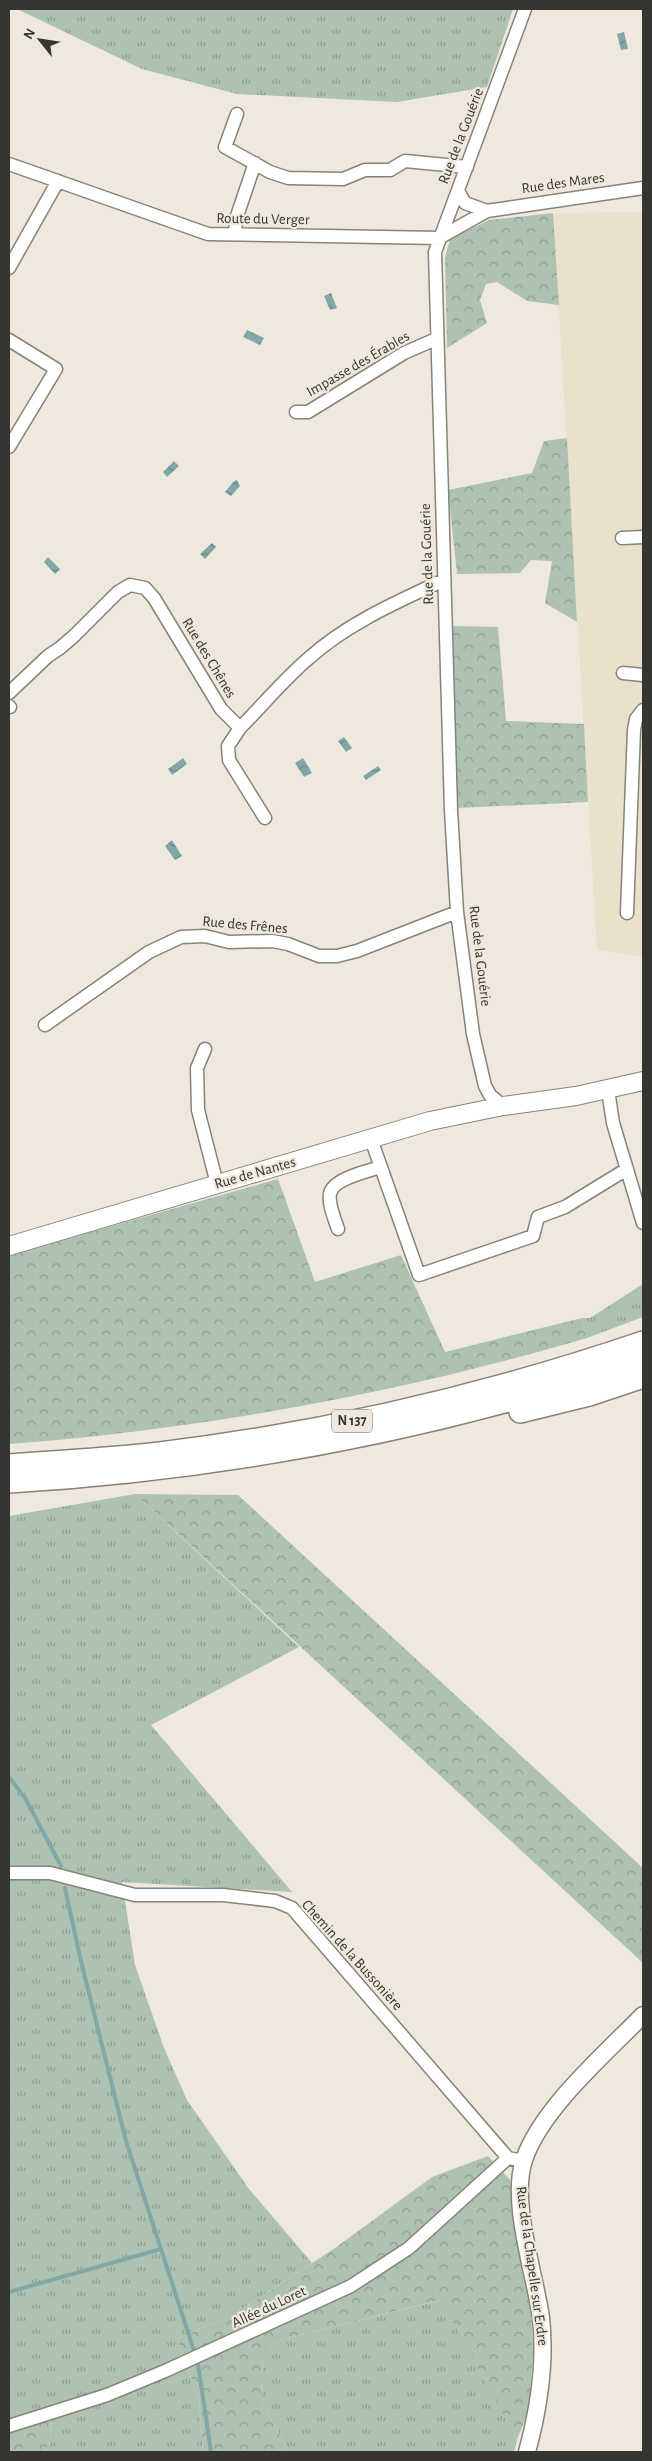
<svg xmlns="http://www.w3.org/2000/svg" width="652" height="2461" font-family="'Alegreya Sans',sans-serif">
  <defs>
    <pattern id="grass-tufts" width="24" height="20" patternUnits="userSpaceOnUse" patternTransform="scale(1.25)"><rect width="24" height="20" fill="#adc2b0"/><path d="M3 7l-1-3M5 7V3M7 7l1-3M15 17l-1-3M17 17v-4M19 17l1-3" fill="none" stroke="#8e9e90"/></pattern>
    <pattern id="forest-crowns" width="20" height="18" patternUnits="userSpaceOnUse" patternTransform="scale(1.25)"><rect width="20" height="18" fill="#adc2b0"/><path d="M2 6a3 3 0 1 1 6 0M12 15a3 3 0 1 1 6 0" fill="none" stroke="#8e9e90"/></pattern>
    <pattern id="water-waves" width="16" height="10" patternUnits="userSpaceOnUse" patternTransform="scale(1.25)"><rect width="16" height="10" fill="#81a7a8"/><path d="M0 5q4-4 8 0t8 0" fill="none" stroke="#6a8989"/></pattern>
  </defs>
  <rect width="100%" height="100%" fill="#efe9dd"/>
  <!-- built -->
  <path fill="#eae1cd" d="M 643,212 L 643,957 L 597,950 L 553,213 Z"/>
  <!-- grass -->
  <path fill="url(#grass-tufts)" d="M 17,9 L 513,9 L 487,87 L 397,102 L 237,94 L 142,69 Z
    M 643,1284 L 643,1317 L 587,1338 L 582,1318 L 590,1318 Z
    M 135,1494 L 299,1647 L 151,1725 L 292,1892 L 122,1882 L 135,1965 L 164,2048 L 187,2100 L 249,2189 L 312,2263 L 233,2315 L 177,2339 L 199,2400 L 203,2452 L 43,2452 L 51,2443 L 50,2406 L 9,2418 L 9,1516 Z
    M 442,2300 L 517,2440 L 514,2452 L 289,2452 L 261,2399 L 263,2359 L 276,2341 Z"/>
  <!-- forest -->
  <path fill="url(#forest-crowns)" d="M 553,213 L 559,305 L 527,301 L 497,282 L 486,284 L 480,300 L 487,323 L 447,348 L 445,258 L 450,239 L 489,220 Z
    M 567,438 L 577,622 L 545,603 L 552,561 L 531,560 L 520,573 L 457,574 L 448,490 L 532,473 L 544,441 Z
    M 451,626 L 498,627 L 506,721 L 584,724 L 588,802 L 457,808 Z
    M 278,1179 L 315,1282 L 401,1255 L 445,1352 L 582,1318 L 587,1338 C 400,1393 204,1429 9,1444 L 9,1255 Z
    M 135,1494 L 238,1495 L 643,1868 L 643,1963 Z
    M 488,2156 L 510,2180 L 530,2280 L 533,2352 L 529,2409 L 517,2440 L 441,2300 L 276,2341 L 263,2359 L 261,2399 L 289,2452 L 203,2452 L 199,2400 L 177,2339 L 233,2315 L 335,2248 L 432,2177 Z
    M 50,2406 L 51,2443 L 43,2452 L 9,2452 L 9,2418 Z"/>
  <!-- water -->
  <path fill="url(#water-waves)" d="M 624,32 L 628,49 L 621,50 L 617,34 Z
    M 331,293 L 337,308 L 330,310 L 324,296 Z
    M 247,330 L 264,338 L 260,345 L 243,337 Z
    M 174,461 L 179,466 L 167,477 L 163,472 Z
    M 237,480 L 240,486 L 231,496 L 225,492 L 234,481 Z
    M 212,543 L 216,547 L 205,559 L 200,554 Z
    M 48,557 L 60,569 L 55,574 L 44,562 Z
    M 344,737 L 352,748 L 346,752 L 338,741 Z
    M 183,758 L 187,764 L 172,775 L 168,769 Z
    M 303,758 L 312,773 L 304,777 L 295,763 Z
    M 378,766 L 381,770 L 366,780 L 363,776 Z
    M 172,840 L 182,856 L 175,860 L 165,846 Z"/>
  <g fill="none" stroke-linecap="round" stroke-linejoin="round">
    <!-- stream -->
    <path stroke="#81a7a8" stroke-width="4" d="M 9,1777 L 25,1798 L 61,1866
      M 65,1888 L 80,1957 L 126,2141 L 194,2351
      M 9,2292 L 161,2249
      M 198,2364 L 211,2452"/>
    <!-- minor casing -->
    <g stroke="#888378" stroke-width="15">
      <path id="minor" d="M 237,114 L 225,147 L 270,172 L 288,178 L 343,179 L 365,170 L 390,170 L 405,161 L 467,167
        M 9,164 L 208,234 L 439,238 L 487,211 L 643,188
        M 458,191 L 465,203 L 487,211
        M 235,234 L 236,219 L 255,163
        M 9,268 L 58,181
        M 9,340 L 56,369 L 9,447
        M 296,412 L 308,412 L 404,353 L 436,339
        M 622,538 L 643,537
        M 623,673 L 643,675
        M 9,693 L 48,656 L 60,648 L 75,635 L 118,592 L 130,585 L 145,588 L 154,598 L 221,709 L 240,728 C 263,705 284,679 309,658 C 348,623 397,602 444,580
        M 9,706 L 10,707
        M 240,728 L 228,746 L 229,760 L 265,818
        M 627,913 L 634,730 L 636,719 L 643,710
        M 45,1025 L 149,952 L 181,937 L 205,936 L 229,942 L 272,941 L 288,944 L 319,956 L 337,956 L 357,951 L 457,912
        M 205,1049 L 197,1068 L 198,1110 L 217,1184
        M 608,1090 L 613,1123 L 643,1223
        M 503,1106 L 490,1095 L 485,1086 L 473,1034 L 457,912 L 451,810 L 435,252 L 525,9
        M 371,1139 L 419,1275 L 533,1236 L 538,1217 L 565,1207 L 627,1169
        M 338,1229 C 335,1220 328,1204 330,1194 C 332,1179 368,1171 381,1167
        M 9,1873 L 50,1873 L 135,1895 L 223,1895 L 275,1901 L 292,1908 L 508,2158 L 523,2161
        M 9,2426 L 107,2395 L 165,2371 L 351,2286 L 409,2248 L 508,2158"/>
    </g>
    <!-- tertiary casing -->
    <g stroke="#888378" stroke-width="19">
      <path id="tertiary" d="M 527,2452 C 539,2408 546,2363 541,2318 C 535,2274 510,2202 524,2160 C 541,2109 605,2054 643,2015"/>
    </g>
    <!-- secondary casing -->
    <g stroke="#888378" stroke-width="20">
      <path id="secondary" d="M 9,1246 L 430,1121 L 503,1106 L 576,1096 L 643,1081"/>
    </g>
    <!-- trunk casing -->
    <g stroke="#888378" stroke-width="24">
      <path id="trunk" d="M 520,1412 L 589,1395 L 643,1377
        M 9,1465 C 59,1461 110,1459 160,1453 C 324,1433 487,1395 643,1342
        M 9,1482 C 225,1469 438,1429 643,1360"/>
    </g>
    <!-- minor -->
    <use href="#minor" stroke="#fff" stroke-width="12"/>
    <!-- tertiary -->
    <use href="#tertiary" stroke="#fff" stroke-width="16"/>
    <!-- secondary -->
    <use href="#secondary" stroke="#fff" stroke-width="18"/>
    <!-- trunk -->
    <use href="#trunk" stroke="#fff" stroke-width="21"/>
  </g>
  <g text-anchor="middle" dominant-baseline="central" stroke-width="4.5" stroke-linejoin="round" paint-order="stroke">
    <!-- shield labels -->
    <rect fill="#efe9dd" stroke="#6e6b64" stroke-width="1" x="332" y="1409.5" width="40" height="23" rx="4"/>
    <g font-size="14" font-weight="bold" fill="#373530">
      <text x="352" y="1421">N 137</text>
    </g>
    <!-- street labels -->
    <g font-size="15" fill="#373530" stroke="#efe9dd">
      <text transform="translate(461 136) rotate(-69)">Rue de la Gouérie</text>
      <text transform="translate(563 183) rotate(-8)">Rue des Mares</text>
      <text transform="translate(263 219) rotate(1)">Route du Verger</text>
      <text transform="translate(358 364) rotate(-30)">Impasse des Érables</text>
      <text transform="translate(427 554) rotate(-92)">Rue de la Gouérie</text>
      <text transform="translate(209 658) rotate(59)">Rue des Chênes</text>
      <text transform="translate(245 925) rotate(5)">Rue des Frênes</text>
      <text transform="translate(480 956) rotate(83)">Rue de la Gouérie</text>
      <text transform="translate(255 1173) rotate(-16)">Rue de Nantes</text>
      <text transform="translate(352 1955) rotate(48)">Chemin de la Bussonière</text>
      <text transform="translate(532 2266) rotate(82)">Rue de la Chapelle sur Erdre</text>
      <text transform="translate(269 2307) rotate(-25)">Allée du Loret</text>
    </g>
  </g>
  <!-- border -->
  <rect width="652" height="2461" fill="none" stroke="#373530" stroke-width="20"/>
  <!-- north arrow -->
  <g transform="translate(40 40) rotate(300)" stroke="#efe9dd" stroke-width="4" paint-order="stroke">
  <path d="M0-4L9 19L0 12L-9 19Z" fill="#373530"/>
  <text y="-8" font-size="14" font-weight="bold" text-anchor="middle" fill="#373530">N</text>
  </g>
</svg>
